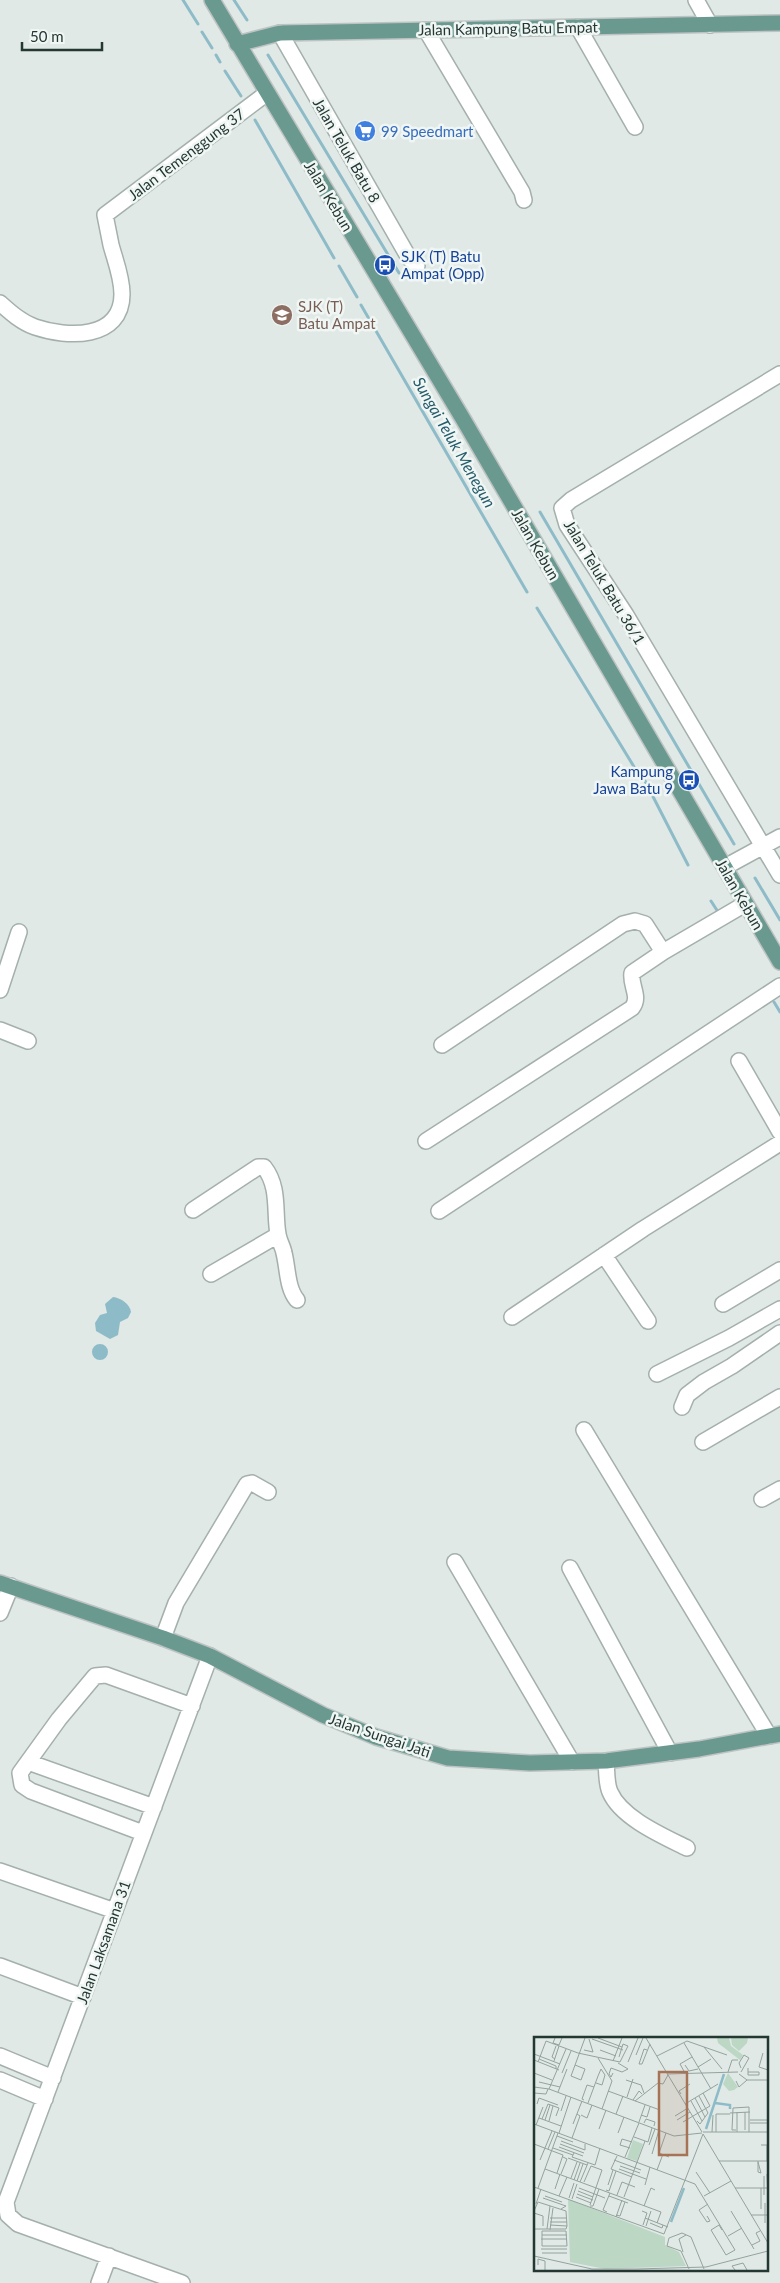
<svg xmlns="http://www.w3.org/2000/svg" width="780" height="2283" font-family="Lato,sans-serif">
  <rect width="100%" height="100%" fill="#e0e9e6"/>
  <!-- water -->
  <path fill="#8ebbc8" d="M 113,1297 C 121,1298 130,1304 131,1312 L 128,1318 L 120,1322 L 118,1335 L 110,1339 L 96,1331 L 95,1323 L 100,1315 L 107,1313 L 105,1304 Z
    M92 1352a8 8 0 1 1 16 0a8 8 0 1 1-16 0Z"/>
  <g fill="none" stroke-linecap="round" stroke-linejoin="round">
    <!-- stream -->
    <path stroke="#8ebbc8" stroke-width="3" d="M 183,0 L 198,24
      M 234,0 L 247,20
      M 202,32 L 212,48
      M 216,55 L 220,62
      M 268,55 L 399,273
      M 225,71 L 241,96
      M 255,120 L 334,258
      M 339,266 L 357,297
      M 361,305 L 527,592
      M 540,512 L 734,844
      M 537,608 L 636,770
      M 644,779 L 688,865
      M 755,878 L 780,920
      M 711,901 L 720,915
      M 774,1002 L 780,1012"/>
    <!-- minor casing -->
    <g stroke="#a4b0ad" stroke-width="18">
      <path id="minor" d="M 696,0 L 710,25
        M 578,27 L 635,127
        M 426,30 L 522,192 L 524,200
        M 280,33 L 409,258 L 417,266
        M 0,303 C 10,312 21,322 35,327 C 67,338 122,340 122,294 C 122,277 115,260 111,245 C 109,235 107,225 105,215 L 267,93
        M 780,374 L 571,500 L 562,508 L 567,525 L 626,615 L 780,875
        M 725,867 L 780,837
        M 0,990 L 19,932
        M 0,1030 L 28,1041
        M 442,1045 L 623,924 L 635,921 L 645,924 L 663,952
        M 739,1061 L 780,1132
        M 426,1141 L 632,1008 C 641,997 630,986 632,973 L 663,952 L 745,904
        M 193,1210 L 258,1167 L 264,1167 C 280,1187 274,1213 278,1234 C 279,1241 283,1247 284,1253 C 288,1269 287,1288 297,1300
        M 439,1211 L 780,986
        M 604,1255 L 648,1321
        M 211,1274 L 278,1235
        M 723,1304 L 780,1270
        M 512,1317 L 643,1229 L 780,1143
        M 657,1374 L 729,1338 L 780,1309
        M 682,1407 L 687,1395 L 704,1382 L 732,1366 L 780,1333
        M 584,1430 L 769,1736
        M 703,1442 L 780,1397
        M 762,1499 L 780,1489
        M 455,1562 L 572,1762
        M 570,1568 L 670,1753
        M 0,1613 L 11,1586
        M 163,1638 L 176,1603 L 247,1484 L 252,1483 L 268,1492
        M 606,1761 C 607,1771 606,1783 610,1792 C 621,1818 663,1836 687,1848
        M 28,1762 L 154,1807
        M 143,1833 L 31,1791 L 22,1785 L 20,1773 L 59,1719 L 95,1676 L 106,1675 L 192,1706
        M 0,1871 L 115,1911
        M 0,1966 L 83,1997
        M 0,2056 L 53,2078
        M 0,2080 L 45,2099
        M 99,2283 L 109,2256
        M 182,2283 L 18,2224 L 8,2215 L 6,2202 L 210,1656"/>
    </g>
    <!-- major casing -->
    <g stroke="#bdc3c2" stroke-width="18">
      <path id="major" d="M 212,0 L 463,419 L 780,962
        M 237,44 L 280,33 L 780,23
        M 0,1583 L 163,1638 L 210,1656 L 323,1715 L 376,1737 L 448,1758 L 530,1763 L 606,1761 L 699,1749 L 780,1734"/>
    </g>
    <!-- minor -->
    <use href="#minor" stroke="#fff" stroke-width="15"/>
    <!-- major -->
    <use href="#major" stroke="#6a9990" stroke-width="15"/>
  </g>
  <!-- icons -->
  <defs>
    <g id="supermarket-disc" transform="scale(1.125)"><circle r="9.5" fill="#3f7fe0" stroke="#f0f6f4"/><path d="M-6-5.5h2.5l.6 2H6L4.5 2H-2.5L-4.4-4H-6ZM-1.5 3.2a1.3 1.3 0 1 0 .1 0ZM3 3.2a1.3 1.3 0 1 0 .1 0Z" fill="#fff"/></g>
    <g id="bus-disc" transform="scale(1.125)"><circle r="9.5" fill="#1a4fb4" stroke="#f0f6f4"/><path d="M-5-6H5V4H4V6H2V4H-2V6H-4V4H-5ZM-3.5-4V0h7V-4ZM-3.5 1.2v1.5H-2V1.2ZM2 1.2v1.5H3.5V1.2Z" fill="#fff"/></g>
    <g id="school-disc" transform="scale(1.125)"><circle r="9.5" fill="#8d6e63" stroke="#f0f6f4"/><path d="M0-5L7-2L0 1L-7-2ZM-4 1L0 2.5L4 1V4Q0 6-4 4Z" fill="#fff"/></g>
  </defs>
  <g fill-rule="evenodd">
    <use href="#supermarket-disc" x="365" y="131"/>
    <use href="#bus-disc" x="385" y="265"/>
    <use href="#school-disc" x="282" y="315"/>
    <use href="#bus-disc" x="689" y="780"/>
  </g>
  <g text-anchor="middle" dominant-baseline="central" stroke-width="5" stroke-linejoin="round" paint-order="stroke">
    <!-- street labels -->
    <g font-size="15" fill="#233733" stroke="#f0f6f4">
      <text transform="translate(508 28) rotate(-1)">Jalan Kampung Batu Empat</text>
      <text transform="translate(347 150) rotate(60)">Jalan Teluk Batu 8</text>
      <text transform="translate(186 154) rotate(-37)">Jalan Temenggung 37</text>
      <text transform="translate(329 196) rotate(59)">Jalan Kebun</text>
      <text transform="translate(536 544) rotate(60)">Jalan Kebun</text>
      <text transform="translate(605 582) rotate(59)">Jalan Teluk Batu 36/1</text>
      <text transform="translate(740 894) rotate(60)">Jalan Kebun</text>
      <text transform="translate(380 1735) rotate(19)">Jalan Sungai Jati</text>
      <text transform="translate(103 1942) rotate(-70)">Jalan Laksamana 31</text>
    </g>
    <!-- shop labels -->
    <g font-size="15" fill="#366cbe" stroke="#f0f6f4" text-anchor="start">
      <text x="381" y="131">99 Speedmart</text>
    </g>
    <!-- transit labels -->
    <g font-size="15" fill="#164399" stroke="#f0f6f4" text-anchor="start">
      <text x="401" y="256">SJK (T) Batu<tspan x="401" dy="17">Ampat (Opp)</tspan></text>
      <text x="673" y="771" text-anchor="end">Kampung<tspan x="673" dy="17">Jawa Batu 9</tspan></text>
    </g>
    <!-- education labels -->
    <g font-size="15" fill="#785e54" stroke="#f0f6f4" text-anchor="start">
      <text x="298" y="306">SJK (T)<tspan x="298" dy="17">Batu Ampat</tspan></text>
    </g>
    <!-- water labels -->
    <g font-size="16" font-style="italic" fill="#255b6b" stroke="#f0f6f4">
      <text transform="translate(455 442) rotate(60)">Sungai Teluk Menegun</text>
    </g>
  </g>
  <!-- overview -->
  <g transform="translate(534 2037)">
    <rect width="234" height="234" fill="#e0e9e6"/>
    <path d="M 183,1 L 195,1 L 197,9 L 209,18 L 206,23 L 184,6 ZM 197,1 L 214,1 L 213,6 L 205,14 L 198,8 ZM 194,36 L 204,50 L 200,53 L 195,54 L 189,47 ZM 99,103 L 109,107 L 103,124 L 93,121 ZM 34,162 L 131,200 L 131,208 L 145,215 L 152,229 L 71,232 L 36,225 Z" fill="#bcd8c5"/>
    <path fill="none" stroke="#8ebbc8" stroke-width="2.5" d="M 181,66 L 196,68 L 196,72M 172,92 L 190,37M 137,185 L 150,151"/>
    <path fill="none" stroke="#94a29e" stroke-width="1" d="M 21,1 L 19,6 L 25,8 L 28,1M 64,1 L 88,10M 112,1 L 168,95M 58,2 L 89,13M 150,6 L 167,35M 170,10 L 188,32M 50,13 L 59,15 L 55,2M 66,13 L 82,19M 113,13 L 110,12 L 105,27 L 108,27 L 116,7M 229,16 L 225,30 L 234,33M 0,17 L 26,27M 102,18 L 109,1M 123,19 L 153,4 L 193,18M 64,21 L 78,44 L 68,72M 5,22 L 22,29 L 22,32M 21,22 L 18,20 L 22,9M 0,23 L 25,33M 20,24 L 25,9M 79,24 L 88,1M 4,25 L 12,4 L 44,16 L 86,25 L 94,9 L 89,7 L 85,20M 94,25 L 104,1M 41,28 L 51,32 L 47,43 L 37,39 L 51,1M 151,28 L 155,34 L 164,32M 164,30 L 177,22M 214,31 L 214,38 L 225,38 L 225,35 L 214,35M 167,35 L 177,52M 194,35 L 198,23 L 204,23M 207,35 L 215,21 L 210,18 L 205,26 L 207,31M 0,36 L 18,43M 28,36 L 37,14M 79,36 L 77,40 L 75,37 L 77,31 L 88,35 L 94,32 L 84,26M 151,36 L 146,27 L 158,20M 133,37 L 204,35M 205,37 L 213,43 L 234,43M 92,43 L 107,48 L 110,56M 202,44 L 205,50 L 213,43M 5,45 L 26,50M 0,50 L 15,52 L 140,99 L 168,96M 15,52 L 32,12M 74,54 L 126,73M 24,55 L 33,32M 0,56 L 12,57 L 14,52M 147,57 L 145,54 L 156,47M 93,60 L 99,42M 161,61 L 171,80M 50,63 L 48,62 L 53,48 L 60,50M 99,63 L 105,54 L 108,57M 101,64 L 124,46 L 129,47 L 134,38M 157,64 L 168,84M 54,66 L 64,39 L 67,32 L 71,38 L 68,48 L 62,46M 3,67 L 5,61 L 24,68M 151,67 L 184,47M 27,74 L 32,59M 211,75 L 211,93M 196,76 L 216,75M 82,77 L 89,59M 47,78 L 53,81 L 58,68M 107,78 L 113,80 L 116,70M 141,79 L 154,71M 5,81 L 27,89M 8,82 L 14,67 L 25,71 L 22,79M 11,83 L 16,68M 143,83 L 156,75M 216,83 L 234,83M 15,84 L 19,69M 163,84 L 166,87 L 174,76 L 165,59M 105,85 L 111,68M 149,85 L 176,69 L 169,56M 110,86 L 112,82 L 121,85 L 120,89M 216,86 L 234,86M 0,87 L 161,147 L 201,213 L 192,218 L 177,193 L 185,188 L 188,193M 39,87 L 48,64M 2,88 L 9,70M 65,92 L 72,73M 202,93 L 198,93 L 199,71 L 215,70 L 215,95M 169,95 L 234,95M 178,95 L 179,78M 182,95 L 182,77 L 196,77M 203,95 L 203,75M 25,96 L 37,60M 84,96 L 90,80M 132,96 L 125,116 L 135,120M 169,97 L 234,206M 23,99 L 39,105M 100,100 L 114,105 L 118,91M 38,101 L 46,79 L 43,77M 27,104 L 51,113 L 51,107M 0,107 L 29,118 L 23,136M 26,107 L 50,116M 115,108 L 121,92M 227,108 L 233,108 L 233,124M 25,110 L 49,119M 19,111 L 39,118M 96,111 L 86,108 L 88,102 L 98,105M 14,112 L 21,95M 40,116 L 38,120 L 61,128 L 66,111M 118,117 L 125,93M 83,119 L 77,132 L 98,140M 91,120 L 105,86M 34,121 L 53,128M 6,123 L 18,94M 80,123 L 107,133M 185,124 L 234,124M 224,124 L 224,135 L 227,136 L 224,125M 86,129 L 106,136M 11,132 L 127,175 L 123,186M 85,132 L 112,142M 123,133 L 129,117M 162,135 L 176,156M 27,137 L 33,122 L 29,120M 233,137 L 234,160M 230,139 L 230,158M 37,141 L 43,125M 40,143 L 46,126M 43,144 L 49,127M 46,145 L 54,126M 50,145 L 57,129 L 68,133 L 56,168M 74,148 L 79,133M 111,148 L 116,130M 0,150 L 130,197 L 169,97M 4,151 L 24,96M 45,151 L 71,161M 201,151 L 234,151M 227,151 L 227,172M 21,152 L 26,137M 72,153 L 75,154 L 82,134M 44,154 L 59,160M 43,157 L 59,163M 83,158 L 88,145 L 101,150M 11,159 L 28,165M 25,159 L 33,140M 75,159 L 94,166M 170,159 L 197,144M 42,160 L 57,166M 90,160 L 111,104M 9,161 L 32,169 L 27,172M 35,161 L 40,146M 38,162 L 43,147M 231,166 L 231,186M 2,167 L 7,152M 56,169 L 59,169 L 65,152M 110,169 L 117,151 L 121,153M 0,174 L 4,165 L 32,174 L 33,189 L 32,192 L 0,192M 108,174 L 113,176 L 109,188M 197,174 L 220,212M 73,175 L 69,173 L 76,156M 0,176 L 9,179 L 9,189M 82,178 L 86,179 L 91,165M 217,178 L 234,178M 173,179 L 176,184 L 173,185 L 165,173 L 174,167M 82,180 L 88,163M 16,181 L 32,181M 111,181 L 134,190M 16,185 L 33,185M 116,186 L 128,191 L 129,188M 16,188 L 33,189M 112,189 L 117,174M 13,192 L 16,169M 16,193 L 19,171M 8,194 L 32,194 L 33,209 L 8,209 ZM 8,198 L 33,198M 194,199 L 208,191M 7,202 L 33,202M 218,208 L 226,204 L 222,196 L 226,194M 7,212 L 33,212M 149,215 L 145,202 L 152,198M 8,216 L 33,216M 0,219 L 58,232 L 102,232 L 172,230 L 234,214M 4,228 L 4,222 L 11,224 L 11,233M 155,232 L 147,214 L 133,209 L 135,201 L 148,196 L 157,200 L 170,232M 201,233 L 198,229 L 209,226 L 213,233"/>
    <path fill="#a77357" fill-opacity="0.15" stroke="#a77357" stroke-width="2.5" d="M 125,35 L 153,35 L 153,118 L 125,118 Z"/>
    <rect width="234" height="234" fill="none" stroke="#233733" stroke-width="2.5"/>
  </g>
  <!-- scale -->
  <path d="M22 42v8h80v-8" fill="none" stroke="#233733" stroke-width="2.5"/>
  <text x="30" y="42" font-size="15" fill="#233733" stroke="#f0f6f4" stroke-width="4" paint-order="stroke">50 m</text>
</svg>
